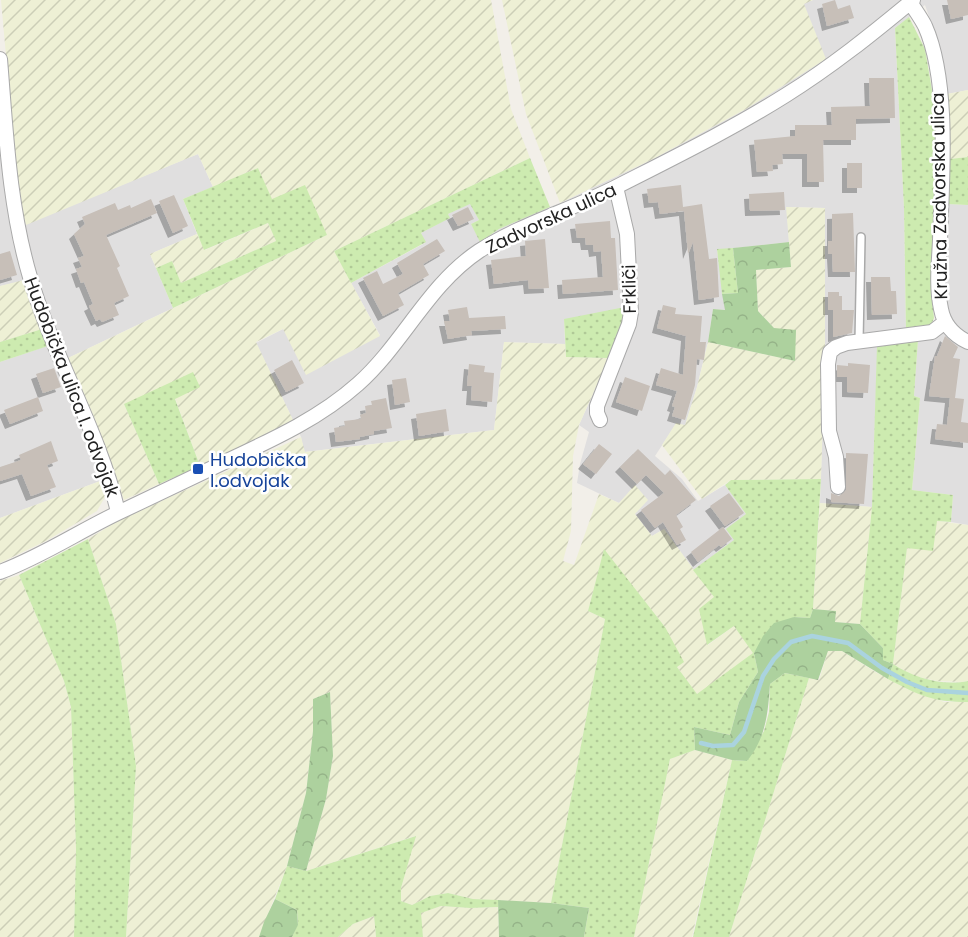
<svg xmlns="http://www.w3.org/2000/svg" width="968" height="937" font-family="Poppins,sans-serif">
  <defs>
    <pattern id="farmland-furrows" width="10" height="10" patternUnits="userSpaceOnUse" patternTransform="scale(1.5)"><rect width="10" height="10" fill="#eef0d5"/><path d="M-1 1l2-2M0 10L10 0M9 11l2-2" fill="none" stroke="#ccceb7"/></pattern>
    <pattern id="grass-dots" width="8" height="8" patternUnits="userSpaceOnUse" patternTransform="scale(1.5)"><rect width="8" height="8" fill="#cdebb0"/><path d="M2 2h.1M6 6h.1" fill="none" stroke="#b0c997" stroke-width="1.8" stroke-linecap="round"/></pattern>
    <pattern id="forest-crowns" width="20" height="18" patternUnits="userSpaceOnUse" patternTransform="scale(1.5)"><rect width="20" height="18" fill="#add19e"/><path d="M2 6a3 3 0 1 1 6 0M12 15a3 3 0 1 1 6 0" fill="none" stroke="#95b388"/></pattern>
    <filter id="shadow"><feDropShadow dx="-5" dy="5" stdDeviation="0" flood-color="#0004"/></filter>
  </defs>
  <rect width="100%" height="100%" fill="#f2efe9"/>
  <!-- residential -->
  <path fill="#e0dfdf" d="M 813,0 L 968,0 L 968,90 L 947,94 L 939,45 L 925,5 L 895,28 L 904,208 L 906,332 L 878,333 L 872,507 L 820,503 L 825,354 L 824,208 L 787,207 L 789,242 L 717,250 L 726,310 L 713,309 L 708,342 L 697,387 L 685,426 L 676,424 L 655,456 L 682,479 L 698,501 L 725,485 L 746,514 L 735,540 L 693,570 L 664,529 L 652,536 L 634,514 L 635,486 L 619,503 L 577,483 L 580,464 L 589,432 L 579,425 L 603,372 L 564,319 L 565,344 L 504,342 L 494,430 L 304,452 L 301,437 L 256,343 L 283,329 L 380,335 L 351,283 L 425,243 L 421,233 L 449,218 L 448,214 L 471,203 L 479,220 L 471,224 L 481,241 L 499,229 L 523,217 L 560,203 L 651,160 L 746,109 L 804,3 Z
    M 198,154 L 213,187 L 183,199 L 197,234 L 150,254 L 173,308 L 68,358 L 62,342 L 48,346 L 82,420 L 103,480 L 0,518 L 0,362 L 47,346 L 24,281 L 0,286 L 0,158 L 4,157 L 11,230 Z
    M 947,204 L 968,205 L 968,525 L 951,522 L 953,495 L 912,490 L 920,398 L 914,396 L 918,340 L 949,315 L 946,289 Z"/>
  <!-- farmland -->
  <path fill="url(#farmland-furrows)" d="M 1,0 L 491,0 L 511,109 L 530,158 L 334,251 L 380,336 L 306,375 L 283,329 L 256,342 L 293,420 L 230,453 L 200,466 L 175,398 L 124,404 L 159,484 L 124,500 L 94,417 L 68,358 L 327,235 L 272,200 L 258,168 L 213,187 L 198,154 L 26,225 L 22,211 L 16,167 Z
    M 502,0 L 813,0 L 804,4 L 826,59 L 746,109 L 651,160 L 560,203 L 526,114 Z
    M 968,90 L 968,157 L 950,159 L 947,94 Z
    M 786,207 L 825,208 L 825,354 L 821,479 L 731,480 L 702,499 L 662,445 L 676,423 L 685,425 L 697,387 L 708,342 L 795,361 L 774,328 L 758,311 L 756,270 L 791,267 Z
    M 268,223 L 276,241 L 181,283 L 172,261 L 156,268 L 150,254 L 197,234 L 205,250 Z
    M 24,280 L 42,329 L 0,342 L 0,286 Z
    M 504,342 L 565,344 L 566,357 L 609,358 L 579,425 L 573,456 L 571,531 L 563,561 L 574,565 L 599,494 L 619,503 L 635,485 L 648,500 L 635,514 L 652,536 L 664,529 L 714,597 L 708,645 L 734,626 L 754,653 L 697,695 L 677,667 L 665,627 L 604,550 L 588,611 L 605,619 L 551,903 L 473,899 L 448,893 L 430,896 L 412,905 L 401,901 L 401,888 L 415,836 L 306,871 L 326,799 L 333,756 L 330,692 L 313,699 L 313,731 L 306,793 L 287,866 L 259,937 L 126,937 L 136,766 L 116,624 L 88,539 L 118,521 L 301,437 L 305,452 L 494,430 Z
    M 103,480 L 106,495 L 97,511 L 46,541 L 0,563 L 0,518 Z
    M 820,503 L 872,507 L 860,624 L 835,622 L 836,611 L 813,609 Z
    M 937,521 L 968,525 L 968,681 L 962,682 L 937,681 L 914,676 L 893,664 L 907,547 Z
    M 19,575 L 64,681 L 71,707 L 76,849 L 74,937 L 0,937 L 0,581 Z
    M 828,651 L 842,651 L 877,673 L 944,702 L 968,702 L 968,937 L 729,937 L 809,678 L 819,680 Z
    M 695,750 L 732,760 L 692,937 L 634,937 L 670,759 Z
    M 441,906 L 470,908 L 498,907 L 499,937 L 423,937 L 420,913 Z
    M 374,916 L 376,937 L 338,937 L 353,924 Z"/>
  <!-- grass -->
  <path fill="url(#grass-dots)" d="M 909,17 L 925,49 L 934,102 L 936,169 L 931,289 L 934,318 L 931,325 L 906,332 L 904,208 L 895,28 Z
    M 968,157 L 968,205 L 947,204 L 950,159 Z
    M 530,158 L 550,207 L 499,229 L 480,242 L 471,224 L 479,220 L 470,204 L 448,214 L 450,218 L 421,233 L 426,242 L 351,283 L 334,251 Z
    M 258,168 L 272,199 L 305,185 L 327,235 L 173,308 L 156,268 L 172,261 L 181,283 L 276,241 L 268,223 L 204,250 L 183,199 Z
    M 733,248 L 738,293 L 722,294 L 717,249 Z
    M 625,307 L 624,319 L 609,358 L 566,357 L 564,319 Z
    M 42,329 L 48,346 L 0,362 L 0,342 Z
    M 918,340 L 914,396 L 920,398 L 912,490 L 953,495 L 951,522 L 937,521 L 933,551 L 907,548 L 893,664 C 914,678 942,686 968,681 L 968,702 C 932,702 918,695 888,679 L 893,664 L 883,660 L 883,648 L 860,624 L 872,507 L 877,345 Z
    M 193,372 L 200,387 L 175,399 L 200,466 L 159,484 L 124,404 Z
    M 821,479 L 813,609 L 810,618 L 794,617 L 754,653 L 758,672 L 739,702 L 730,735 L 694,727 L 695,750 L 670,759 L 634,937 L 584,937 L 589,908 L 551,903 L 605,619 L 588,611 L 604,549 L 665,627 L 684,662 L 677,667 L 697,694 L 753,653 L 734,626 L 707,645 L 699,609 L 714,597 L 693,570 L 734,540 L 726,529 L 746,514 L 725,485 L 731,480 Z
    M 88,539 L 116,624 L 136,766 L 126,937 L 74,937 L 76,849 L 71,707 L 64,681 L 19,575 Z
    M 785,673 L 809,678 L 729,937 L 693,937 L 732,760 L 747,761 L 764,731 L 769,712 L 770,684 Z
    M 416,836 L 401,888 L 401,901 L 412,905 L 430,896 L 448,893 L 473,899 L 498,900 L 498,907 L 470,908 L 441,906 L 421,913 L 423,937 L 376,937 L 374,916 L 353,924 L 338,937 L 292,937 L 298,924 L 297,910 L 275,899 L 287,866 L 306,871 Z"/>
  <!-- forest -->
  <path fill="url(#forest-crowns)" d="M 789,242 L 791,267 L 756,270 L 758,311 L 774,328 L 796,330 L 795,361 L 708,342 L 713,309 L 725,310 L 722,294 L 738,293 L 733,248 Z
    M 813,609 L 836,611 L 835,622 L 860,624 L 883,648 L 883,660 L 893,664 L 888,679 L 842,651 L 828,651 L 818,680 L 785,673 L 770,684 C 768,713 766,738 747,761 L 732,760 L 695,750 L 694,727 L 730,735 L 739,702 L 758,672 L 754,653 L 763,636 L 774,623 L 794,617 L 810,618 Z
    M 330,692 L 333,756 L 326,799 L 306,871 L 287,866 L 306,793 L 313,731 L 313,699 Z
    M 275,899 L 297,910 L 298,925 L 292,937 L 259,937 L 264,922 Z
    M 498,900 L 551,903 L 589,908 L 584,937 L 499,937 Z"/>
  <g fill="none" stroke-linecap="round" stroke-linejoin="round">
    <!-- stream -->
    <path stroke="#aad3df" stroke-width="4.5" d="M 701,743 L 713,746 L 733,745 L 744,732 L 763,676 L 774,659 L 791,642 L 812,636 L 848,643 L 882,668 L 907,682 L 927,690 L 968,693"/>
  </g>
  <!-- building -->
  <path fill="#c7bfb8" filter="url(#shadow)" d="M 835,0 L 838,9 L 850,5 L 854,18 L 827,26 L 822,4 Z
    M 947,0 L 968,0 L 968,15 L 951,19 Z
    M 869,78 L 894,78 L 895,118 L 856,119 L 856,140 L 823,140 L 824,182 L 807,182 L 807,154 L 782,154 L 783,164 L 772,165 L 773,171 L 757,172 L 754,140 L 795,136 L 795,125 L 832,125 L 831,107 L 870,106 Z
    M 847,163 L 862,163 L 862,188 L 847,188 Z
    M 681,185 L 683,207 L 702,204 L 709,259 L 717,258 L 719,297 L 699,300 L 693,242 L 688,254 L 684,211 L 660,214 L 658,202 L 649,203 L 647,189 Z
    M 784,192 L 785,210 L 750,211 L 749,194 Z
    M 174,195 L 188,226 L 173,233 L 159,201 Z
    M 151,199 L 157,213 L 106,235 L 120,266 L 117,268 L 129,296 L 114,303 L 119,315 L 102,322 L 100,319 L 96,321 L 89,306 L 93,304 L 84,282 L 81,283 L 76,269 L 82,267 L 78,258 L 84,256 L 74,234 L 85,224 L 82,217 L 115,203 L 118,210 L 130,205 L 131,208 Z
    M 468,207 L 474,219 L 458,226 L 452,215 Z
    M 853,213 L 855,272 L 833,272 L 832,254 L 828,254 L 828,241 L 832,241 L 832,214 Z
    M 610,221 L 611,238 L 615,238 L 618,290 L 563,294 L 562,280 L 603,277 L 601,251 L 594,252 L 593,245 L 586,245 L 585,238 L 577,238 L 575,224 Z
    M 437,239 L 445,251 L 423,264 L 429,275 L 398,293 L 404,305 L 383,316 L 363,278 L 377,271 L 383,284 L 403,274 L 397,263 Z
    M 545,239 L 549,288 L 529,289 L 528,280 L 494,284 L 491,260 L 526,256 L 525,241 Z
    M 10,251 L 17,275 L 0,280 L 0,254 Z
    M 871,277 L 890,277 L 891,291 L 896,291 L 897,314 L 872,315 Z
    M 828,292 L 839,292 L 839,296 L 842,296 L 842,310 L 854,310 L 852,333 L 833,337 L 833,310 L 828,310 Z
    M 663,305 L 676,308 L 675,314 L 702,316 L 700,342 L 706,342 L 704,360 L 697,359 L 695,385 L 685,420 L 672,416 L 675,407 L 672,406 L 677,391 L 656,385 L 661,368 L 683,375 L 686,336 L 657,328 Z
    M 467,307 L 469,318 L 505,316 L 506,329 L 471,331 L 472,335 L 448,339 L 444,321 L 450,321 L 448,310 Z
    M 945,336 L 958,347 L 953,358 L 960,359 L 955,398 L 964,399 L 961,422 L 968,423 L 968,443 L 935,439 L 937,424 L 947,425 L 950,398 L 929,396 L 935,356 L 937,356 Z
    M 292,360 L 304,383 L 286,392 L 274,370 Z
    M 848,363 L 870,365 L 868,393 L 847,392 L 847,377 L 837,377 L 837,365 L 848,366 Z
    M 469,364 L 485,366 L 484,372 L 494,373 L 492,402 L 471,400 L 472,386 L 467,386 Z
    M 54,368 L 61,387 L 43,393 L 36,374 Z
    M 625,377 L 650,386 L 642,411 L 616,402 Z
    M 406,378 L 410,402 L 395,405 L 392,380 Z
    M 38,397 L 43,411 L 10,424 L 4,410 Z
    M 386,398 L 392,428 L 374,431 L 374,434 L 360,437 L 360,439 L 336,442 L 334,428 L 345,426 L 344,421 L 361,419 L 360,415 L 366,413 L 365,406 L 372,405 L 371,401 Z
    M 446,409 L 449,431 L 419,436 L 416,414 Z
    M 51,441 L 58,461 L 47,465 L 56,487 L 31,496 L 22,474 L 0,481 L 0,467 L 21,460 L 19,455 Z
    M 599,444 L 612,454 L 596,474 L 583,464 Z
    M 638,449 L 665,475 L 670,470 L 696,500 L 676,515 L 683,527 L 680,529 L 686,540 L 677,545 L 663,522 L 655,528 L 641,510 L 664,493 L 646,475 L 637,484 L 620,467 Z
    M 846,453 L 868,454 L 864,504 L 831,502 L 831,493 L 839,496 L 846,490 Z
    M 729,493 L 744,513 L 725,526 L 710,506 Z
    M 723,527 L 732,539 L 721,547 L 719,545 L 698,562 L 691,552 Z"/>
  <g fill="none" stroke-linecap="round" stroke-linejoin="round">
    <!-- service casing -->
    <g stroke="#a9a9a9" stroke-width="10">
      <path id="service" d="M 859,342 L 861,237"/>
    </g>
    <!-- minor casing -->
    <g stroke="#a9a9a9" stroke-width="16">
      <path id="minor" d="M 910,2 C 915,10 921,18 925,26 C 950,82 942,179 940,240 C 939,262 936,286 941,309 C 944,325 953,335 968,342
        M 0,59 C 6,132 9,206 30,277 C 53,357 99,430 118,512
        M 600,420 L 597,413 L 597,406 L 629,324 L 631,312 L 627,234 L 616,187
        M 838,487 L 836,457 L 829,431 L 828,364 L 830,352 L 836,347 L 847,343 L 932,332 L 945,322
        M 0,572 C 43,556 81,530 122,511 C 159,493 195,476 231,459 C 276,438 321,417 358,384 C 403,344 428,285 479,251 C 523,223 572,210 618,186 C 675,157 732,129 786,95 C 831,67 872,34 913,0"/>
    </g>
    <!-- service -->
    <use href="#service" stroke="#fff" stroke-width="7"/>
    <!-- minor -->
    <use href="#minor" stroke="#fff" stroke-width="14"/>
  </g>
  <!-- markers -->
  <rect fill="#1a4fb4" stroke="#fff" stroke-width="2" x="192" y="463" width="12" height="12" rx="3"/>
  <g text-anchor="middle" dominant-baseline="central" stroke-width="5" stroke-linejoin="round" paint-order="stroke">
    <!-- street labels -->
    <g font-size="18" fill="#222" stroke="#fff">
      <text transform="translate(939 196) rotate(-91)">Kružna Zadvorska ulica</text>
      <text transform="translate(551 218) rotate(-25)">Zadvorska ulica</text>
      <text transform="translate(629 289) rotate(-91)">Frkliči</text>
      <text transform="translate(72 387) rotate(69)">Hudobička ulica I. odvojak</text>
    </g>
    <!-- transit labels -->
    <g font-size="18" fill="#164399" stroke="#fff" text-anchor="start">
      <text x="210" y="459">Hudobička<tspan x="210" dy="21">I.odvojak</tspan></text>
    </g>
  </g>
</svg>
